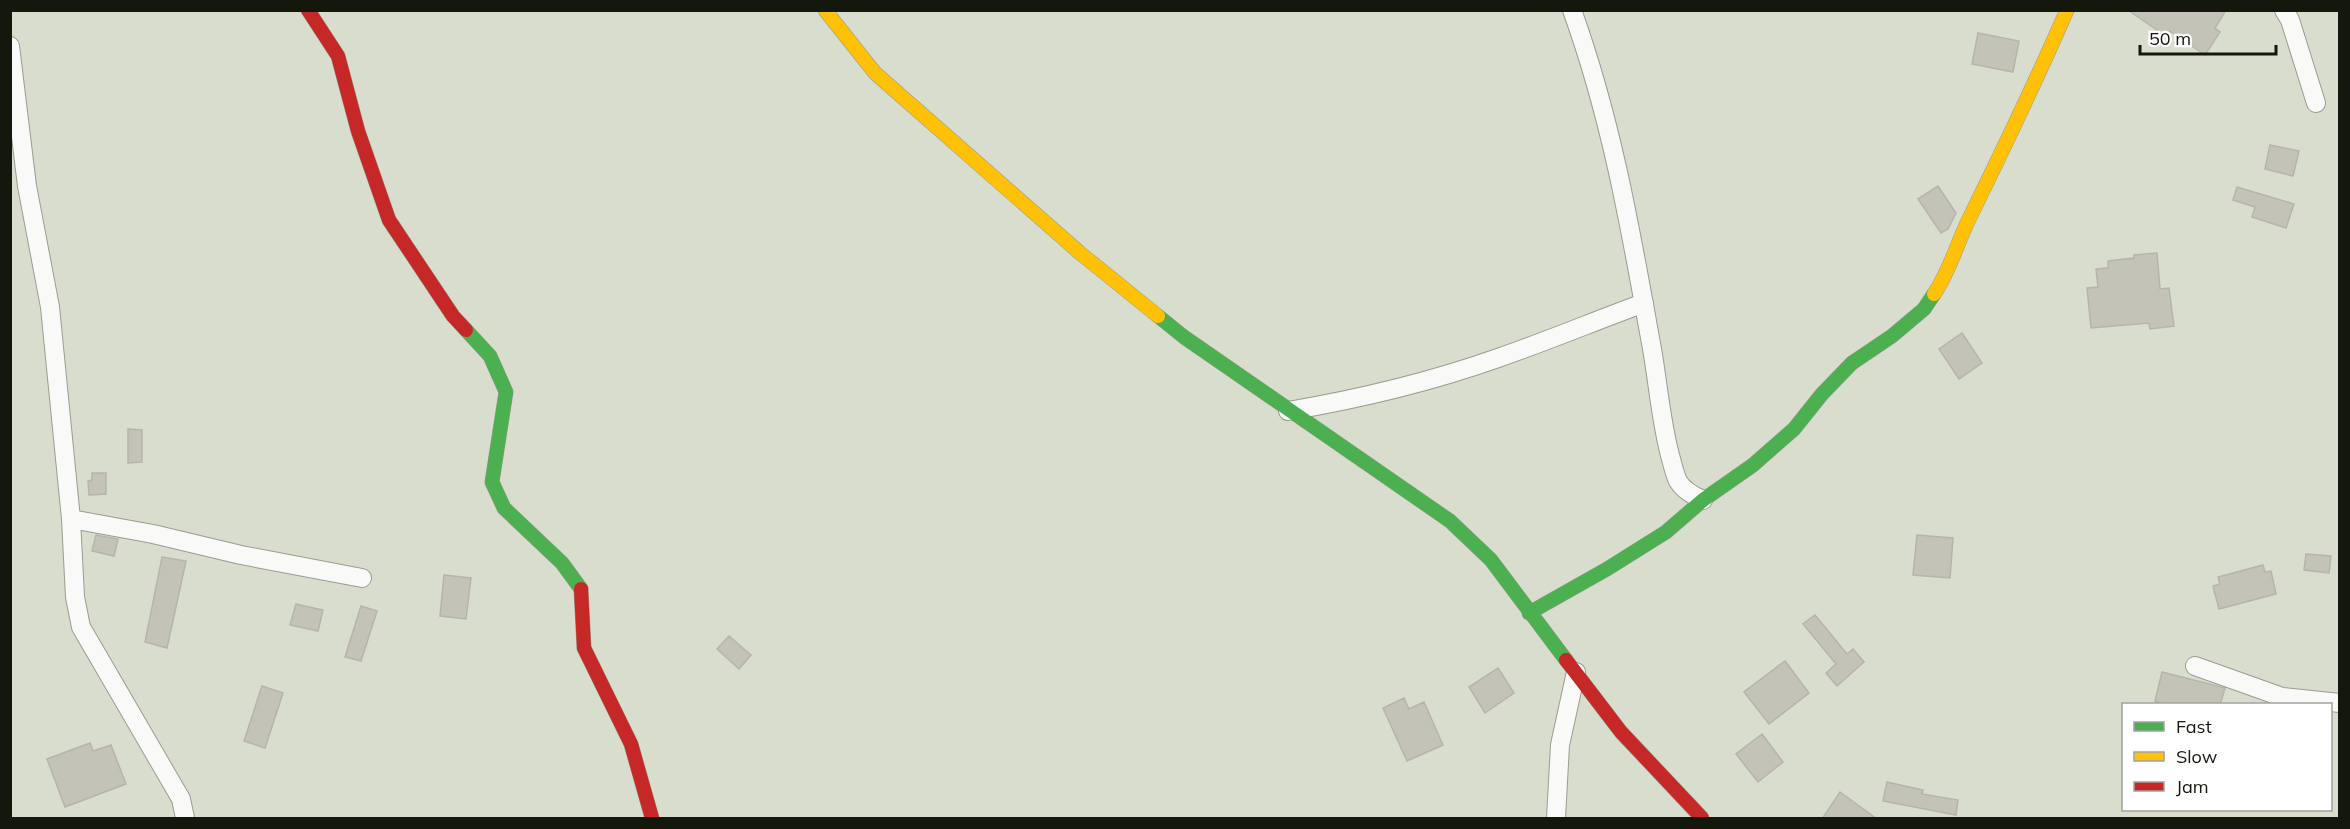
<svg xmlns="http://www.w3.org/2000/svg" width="2350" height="829" font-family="Mulish,sans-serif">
  <rect width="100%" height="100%" fill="#d8ddcd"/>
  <!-- building -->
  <path fill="#c4c3b7" stroke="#b5b5a9" stroke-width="1.5" d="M 2128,10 L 2226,10 L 2215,28 L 2220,32 L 2205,55 L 2170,31 L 2167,37 Z
    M 1978,33 L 2019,41 L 2013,72 L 1972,64 Z
    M 2270,145 L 2299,151 L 2293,176 L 2265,169 Z
    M 1938,186 L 1956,213 L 1948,229 L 1941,233 L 1918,199 Z
    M 2237,187 L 2294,204 L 2286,228 L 2252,217 L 2255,207 L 2233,200 Z
    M 2157,253 L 2160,289 L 2169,288 L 2174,326 L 2150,329 L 2149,323 L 2091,328 L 2087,288 L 2098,287 L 2096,269 L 2108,268 L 2108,261 L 2134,258 L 2134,255 Z
    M 1962,333 L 1982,363 L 1959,379 L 1939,349 Z
    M 128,429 L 142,430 L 142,462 L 128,463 Z
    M 92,473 L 106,473 L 106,494 L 89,495 L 88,481 L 92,480 Z
    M 96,535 L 118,539 L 114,556 L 92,551 Z
    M 1917,535 L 1953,538 L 1950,578 L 1913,575 Z
    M 2306,554 L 2331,556 L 2329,573 L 2304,570 Z
    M 162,557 L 186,561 L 167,648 L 145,642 Z
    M 2263,565 L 2265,572 L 2271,571 L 2276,594 L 2219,609 L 2213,586 L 2220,584 L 2218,577 Z
    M 444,575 L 471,578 L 466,619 L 440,616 Z
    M 296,604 L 323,610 L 318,631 L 290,625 Z
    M 361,606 L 377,611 L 361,661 L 345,657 Z
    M 1815,615 L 1847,654 L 1853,649 L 1864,662 L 1837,686 L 1826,673 L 1836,664 L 1803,624 Z
    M 729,636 L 751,655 L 739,669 L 717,649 Z
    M 1785,661 L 1809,693 L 1769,724 L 1744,692 Z
    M 1498,668 L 1514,693 L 1485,713 L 1469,687 Z
    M 2162,672 L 2225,688 L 2220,705 L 2169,705 L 2155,701 Z
    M 262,686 L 283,693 L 265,748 L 244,741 Z
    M 1404,698 L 1409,709 L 1424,702 L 1443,745 L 1407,761 L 1383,708 Z
    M 1762,734 L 1783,762 L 1758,782 L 1736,754 Z
    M 90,743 L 93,751 L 111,745 L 126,784 L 65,807 L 47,759 Z
    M 1887,782 L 1923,790 L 1922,794 L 1958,800 L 1956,815 L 1883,801 Z
    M 1840,792 L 1877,819 L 1822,819 Z"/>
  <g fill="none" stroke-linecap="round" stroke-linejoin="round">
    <!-- street casing -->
    <g stroke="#999d90" stroke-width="20">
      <path id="street" d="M 1572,10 C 1611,118 1630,226 1650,338 C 1658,378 1660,420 1671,459 C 1673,466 1675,475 1678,481 C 1683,490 1694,496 1703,500
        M 2284,10 L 2290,20 L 2316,103
        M 10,46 L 27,186 L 50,307 L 71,519 L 75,597 L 81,627 L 181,799 L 185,818
        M 1288,411 C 1359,399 1430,382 1498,358 C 1547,341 1595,321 1644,303
        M 71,519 L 153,534 L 241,555 L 362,578
        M 2195,666 L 2282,697 L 2340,703
        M 1556,818 L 1560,745 L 1576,672"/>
    </g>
    <!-- fast casing -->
    <g stroke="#999d90" stroke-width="15">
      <path id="fast" d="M 1158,316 L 1184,337 L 1450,521 L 1491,560 L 1566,660
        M 466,330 L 490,356 L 506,392 L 492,482 L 504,508 L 562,563 L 581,589
        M 1529,613 L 1607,569 L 1666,532 L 1703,500 L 1753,465 L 1794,429 L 1822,394 L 1852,363 L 1892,336 L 1924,309 L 1934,294"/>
    </g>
    <!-- slow casing -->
    <g stroke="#999d90" stroke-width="15">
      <path id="slow" d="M 825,10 L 875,73 L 1080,253 L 1158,316
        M 1934,294 C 1950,271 1957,243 1969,219 C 2003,150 2036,81 2067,10"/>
    </g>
    <!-- jam casing -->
    <g stroke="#999d90" stroke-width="15">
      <path id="jam" d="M 308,10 L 338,56 L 358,131 L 389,220 L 453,316 L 466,330
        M 581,589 L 584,648 L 631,744 L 652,818
        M 1566,660 L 1621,732 L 1702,818"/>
    </g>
    <!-- street -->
    <use href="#street" stroke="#f9faf8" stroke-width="18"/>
    <!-- fast -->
    <use href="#fast" stroke="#4caf50" stroke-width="14"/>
    <!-- slow -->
    <use href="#slow" stroke="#ffc107" stroke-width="14"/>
    <!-- jam -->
    <use href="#jam" stroke="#c62828" stroke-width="14"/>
  </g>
  <!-- border -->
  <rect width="2350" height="829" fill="none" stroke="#14170c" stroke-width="24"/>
  <!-- legend -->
  <rect x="2122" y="703" width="210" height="108" fill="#ffffff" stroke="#a1a29e" stroke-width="1.5"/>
  <rect x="2134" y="722" width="30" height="9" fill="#4caf50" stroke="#a1a29e" stroke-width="1.5"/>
  <text x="2176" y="733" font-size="18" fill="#14170c">Fast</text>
  <rect x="2134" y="752" width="30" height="9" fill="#ffc107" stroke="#a1a29e" stroke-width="1.5"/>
  <text x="2176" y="763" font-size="18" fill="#14170c">Slow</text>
  <rect x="2134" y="782" width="30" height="9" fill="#c62828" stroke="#a1a29e" stroke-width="1.5"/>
  <text x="2176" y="793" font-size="18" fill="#14170c">Jam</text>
  <!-- scale -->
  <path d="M2140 45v9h136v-9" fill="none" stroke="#14170c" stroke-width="3"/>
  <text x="2149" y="45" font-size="18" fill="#14170c" stroke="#ffffff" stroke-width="4.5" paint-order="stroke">50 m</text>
</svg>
